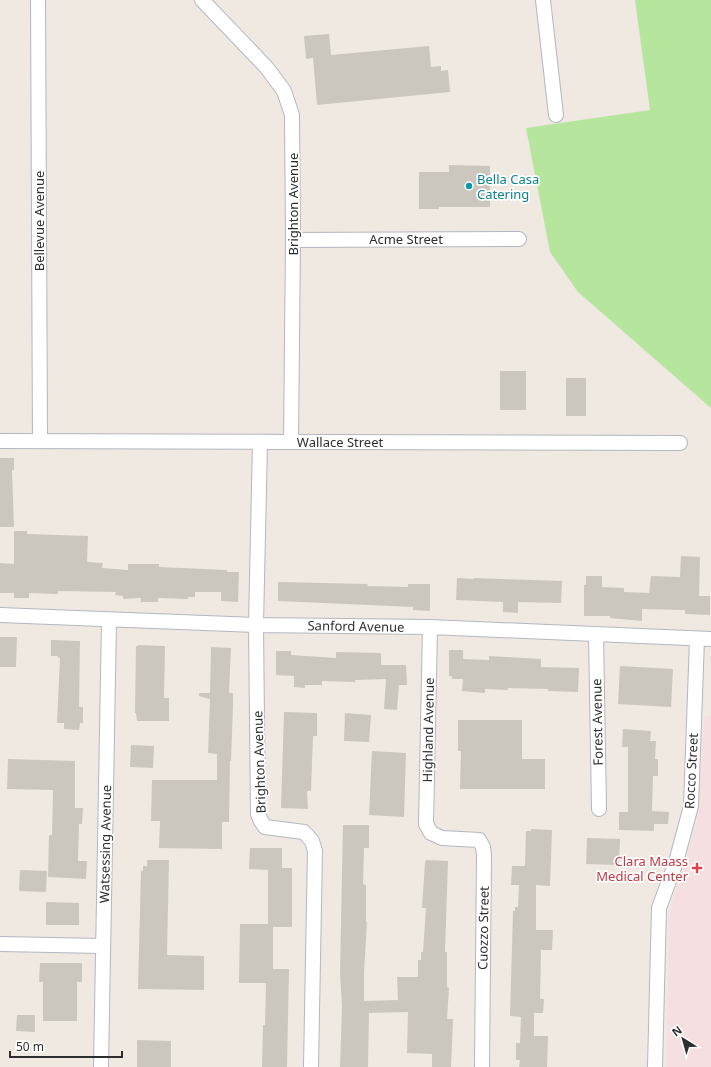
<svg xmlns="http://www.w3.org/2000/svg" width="711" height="1067" font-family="'Noto Sans',sans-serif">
  <rect width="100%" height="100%" fill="#efe9e1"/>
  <!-- medical -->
  <path fill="#f5dfe0" d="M 711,716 L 711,1067 L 667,1067 L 669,916 L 697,821 L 705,717 Z"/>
  <!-- green -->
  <path fill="#b6e59e" d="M 635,0 L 711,0 L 711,408 L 578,292 L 550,252 L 526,128 L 650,110 Z"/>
  <!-- building -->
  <path fill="#cbc7bf" d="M 329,34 L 331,55 L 429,46 L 431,67 L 441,66 L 441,71 L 448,70 L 450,92 L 317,105 L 313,58 L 306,59 L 304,36 Z
    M 449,165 L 490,166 L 490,207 L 439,207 L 439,209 L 419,209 L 419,172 L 449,172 Z
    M 500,371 L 526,371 L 526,410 L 500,410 Z
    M 566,378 L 586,378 L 586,416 L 566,416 Z
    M 0,458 L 14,458 L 14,470 L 12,470 L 14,527 L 0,527 Z
    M 14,531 L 27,531 L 27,534 L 88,536 L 87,562 L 103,563 L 102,568 L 128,570 L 128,564 L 159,564 L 159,567 L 227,570 L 227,572 L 239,572 L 238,602 L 221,601 L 221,592 L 195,592 L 195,597 L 188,597 L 188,599 L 158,598 L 158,602 L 141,602 L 141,598 L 123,599 L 123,596 L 115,595 L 116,592 L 58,591 L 58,594 L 29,593 L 29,598 L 14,598 L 14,593 L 0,593 L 0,563 L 14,564 Z
    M 681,556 L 700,557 L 699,596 L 710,596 L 710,615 L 685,614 L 685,610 L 642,609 L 642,621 L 610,618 L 610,616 L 584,616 L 584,585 L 586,585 L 586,576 L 602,576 L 602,587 L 624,588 L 624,592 L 649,593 L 651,576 L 680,577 Z
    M 457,578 L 474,579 L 474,578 L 562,581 L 561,603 L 518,602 L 518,613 L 503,612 L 503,602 L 456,600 Z
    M 278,582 L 368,584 L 367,586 L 408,587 L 408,584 L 430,584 L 430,611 L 413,610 L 413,607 L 278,601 Z
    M 0,637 L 17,637 L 16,667 L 0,667 Z
    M 51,640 L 80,641 L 79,707 L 83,707 L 83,723 L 80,723 L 79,730 L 64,729 L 64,723 L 57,723 L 60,658 L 58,658 L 58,656 L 51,656 Z
    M 138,645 L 165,646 L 164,698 L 169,698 L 169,721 L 137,721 L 136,713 L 135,713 L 136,646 L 138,646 Z
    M 211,647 L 231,648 L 229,693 L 233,693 L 233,706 L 231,761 L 230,761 L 229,822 L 222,822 L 222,849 L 159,848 L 160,821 L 151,821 L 152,780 L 217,780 L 217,754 L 208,753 L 210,699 L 199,696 L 199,693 L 210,693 Z
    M 449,650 L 463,650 L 463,659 L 489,660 L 489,656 L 541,659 L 541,667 L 579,668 L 578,692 L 548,691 L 548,689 L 508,688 L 508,690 L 485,689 L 485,693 L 462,691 L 463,679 L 452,679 L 452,676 L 449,676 Z
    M 276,651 L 291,651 L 291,655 L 336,658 L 336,652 L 381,653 L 381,665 L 406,665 L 407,685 L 399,685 L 397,710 L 384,709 L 386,679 L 355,680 L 355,682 L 322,681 L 322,685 L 305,685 L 305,688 L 294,687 L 294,676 L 276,675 Z
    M 620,666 L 673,669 L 671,707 L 618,704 Z
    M 284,712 L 317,713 L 317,736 L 313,736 L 311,791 L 307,791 L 308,809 L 281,808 Z
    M 345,713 L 371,715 L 369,742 L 344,741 Z
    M 458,720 L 522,720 L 522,759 L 545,759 L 545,789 L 460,789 L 461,751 L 458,751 Z
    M 623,729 L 651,731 L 650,741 L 656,741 L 655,759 L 658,759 L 658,776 L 653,776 L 652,811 L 669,812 L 668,824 L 654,824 L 654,831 L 619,830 L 619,812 L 628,812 L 628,747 L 622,747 Z
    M 131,745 L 154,746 L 153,768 L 130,767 Z
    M 372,751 L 406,753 L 404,817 L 369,815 Z
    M 8,759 L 75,761 L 75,808 L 83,808 L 82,824 L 79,824 L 78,861 L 87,861 L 86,879 L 48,877 L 49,835 L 52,835 L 53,790 L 7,789 Z
    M 343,825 L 369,825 L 369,848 L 364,848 L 363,884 L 366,885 L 366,922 L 367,922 L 364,972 L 364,1001 L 398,1000 L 397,977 L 418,977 L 418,960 L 421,960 L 421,952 L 423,952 L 426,908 L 422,908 L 425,863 L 426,860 L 448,861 L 445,952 L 447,952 L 447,987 L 449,988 L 447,1019 L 453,1019 L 451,1067 L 432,1067 L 432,1054 L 407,1053 L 408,1012 L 369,1013 L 368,1067 L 340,1067 L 342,1006 L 340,972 Z
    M 531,829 L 552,830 L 550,886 L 536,885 L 536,930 L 553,930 L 552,950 L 541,950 L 540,999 L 544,999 L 543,1013 L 534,1013 L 534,1036 L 548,1036 L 547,1067 L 519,1067 L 520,1060 L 516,1060 L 516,1043 L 520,1043 L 521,1017 L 510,1016 L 513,911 L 515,911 L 515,907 L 518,907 L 519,885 L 511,885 L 512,866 L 525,866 L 526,831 L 531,831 Z
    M 587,838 L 620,839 L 619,865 L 586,864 Z
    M 250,848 L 282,848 L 282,868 L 292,868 L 292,927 L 273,927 L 273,969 L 289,969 L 287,1067 L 262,1067 L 263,1025 L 265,1025 L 266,983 L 239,983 L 240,924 L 268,924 L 268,870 L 249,869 Z
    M 147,860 L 169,860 L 167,955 L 204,956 L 204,990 L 138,989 L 141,871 L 143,871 L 143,866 L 147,866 Z
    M 20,870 L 47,871 L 46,892 L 19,891 Z
    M 46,902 L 79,903 L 79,925 L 46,925 Z
    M 40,963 L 82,963 L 82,982 L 77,982 L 77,1021 L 43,1021 L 43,982 L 39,982 Z
    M 17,1015 L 35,1015 L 35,1032 L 16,1031 Z
    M 137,1040 L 171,1041 L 171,1067 L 137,1067 Z"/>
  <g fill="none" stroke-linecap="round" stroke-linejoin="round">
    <!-- street casing -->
    <g stroke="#b4b7c1" stroke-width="16">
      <path id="street" d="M 38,0 L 40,441
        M 202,0 L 267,68 L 284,91 L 292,115 L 293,240 L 291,442
        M 543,0 L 556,115
        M 293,240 L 519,239
        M 0,441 L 680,443
        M 260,442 L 256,625 L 258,814 L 261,821 L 265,827 L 304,832 L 312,841 L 315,851 L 311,1067
        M 0,615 L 256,625 L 430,627 L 711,639
        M 430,627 L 426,824 L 431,833 L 442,838 L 479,840 L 483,847 L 484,855 L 482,1067
        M 596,634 L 599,809
        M 0,944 L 103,946
        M 101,1067 L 109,620
        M 655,1067 L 659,908 L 676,862 L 691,806 L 697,639"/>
    </g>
    <!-- street -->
    <use href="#street" stroke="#fff" stroke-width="14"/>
  </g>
  <!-- markers -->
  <circle fill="#0f9aa8" stroke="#fff" stroke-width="1.5" cx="469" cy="186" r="4"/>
  <path fill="#e0444e" stroke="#fff" stroke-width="1.5" d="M695 862h4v4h4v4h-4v4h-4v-4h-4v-4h4z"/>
  <g text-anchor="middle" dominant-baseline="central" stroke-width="3.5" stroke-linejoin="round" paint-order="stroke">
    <!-- culture labels -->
    <g font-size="13" fill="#0d838f" stroke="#fff" text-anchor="start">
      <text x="477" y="179">Bella Casa<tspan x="477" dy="15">Catering</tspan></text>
    </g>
    <!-- street labels -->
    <g font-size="13" fill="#2e2e2e" stroke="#fff">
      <text transform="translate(293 204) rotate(-90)">Brighton Avenue</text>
      <text transform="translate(39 221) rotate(-90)">Bellevue Avenue</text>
      <text x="406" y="239">Acme Street</text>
      <text x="340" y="442">Wallace Street</text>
      <text transform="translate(356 626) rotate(1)">Sanford Avenue</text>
      <text transform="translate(597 722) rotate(-91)">Forest Avenue</text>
      <text transform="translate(428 730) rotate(-89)">Highland Avenue</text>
      <text transform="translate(259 762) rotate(-92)">Brighton Avenue</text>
      <text transform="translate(691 771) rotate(-87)">Rocco Street</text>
      <text transform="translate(105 844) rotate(-89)">Watsessing Avenue</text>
      <text transform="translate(483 928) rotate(-89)">Cuozzo Street</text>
    </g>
    <!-- health labels -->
    <g font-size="13" fill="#be3a42" stroke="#fff" text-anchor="end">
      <text x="688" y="861">Clara Maass<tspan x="688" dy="15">Medical Center</tspan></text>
    </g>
  </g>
  <!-- north arrow -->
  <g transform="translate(683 1039) rotate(323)" stroke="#ffffff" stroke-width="3" paint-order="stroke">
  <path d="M0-3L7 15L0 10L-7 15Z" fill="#2e2e2e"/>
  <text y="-6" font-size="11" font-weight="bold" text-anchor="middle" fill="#2e2e2e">N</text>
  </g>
  <!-- scale -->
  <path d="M10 1051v6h112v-6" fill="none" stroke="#2e2e2e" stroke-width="2"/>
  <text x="16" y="1051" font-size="12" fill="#2e2e2e" stroke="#ffffff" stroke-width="3" paint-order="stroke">50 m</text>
</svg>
